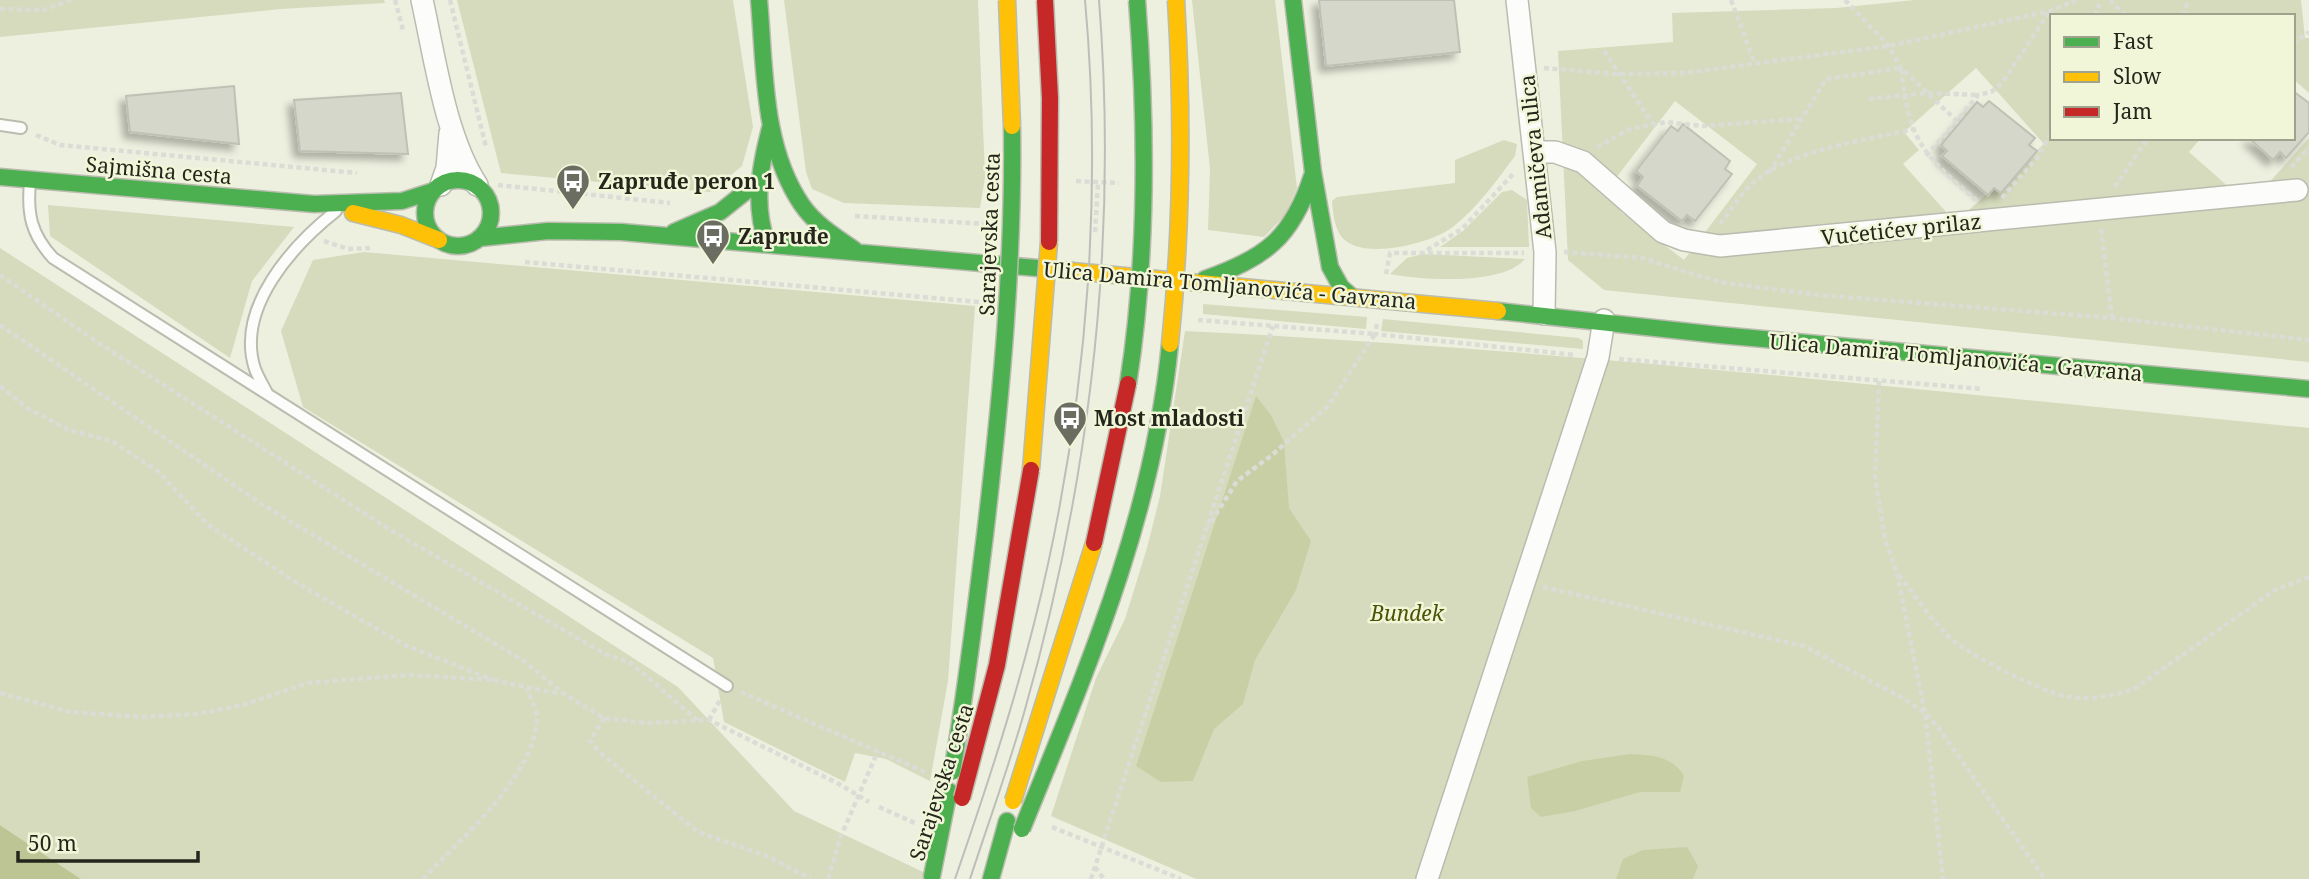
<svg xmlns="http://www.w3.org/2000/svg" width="2309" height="879" font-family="'Noto Serif',serif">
  <defs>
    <filter id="shadow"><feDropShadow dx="-6" dy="6" stdDeviation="3.5" flood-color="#0004"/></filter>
  </defs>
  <rect width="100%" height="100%" fill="#edf0df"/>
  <!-- green -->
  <path fill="#d5dbbc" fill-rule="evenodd" d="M 0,0 L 384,0 L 385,3 L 281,9 L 0,37 Z
    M 457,0 L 733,0 L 753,127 L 742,166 L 710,192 L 501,173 Z
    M 784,0 L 978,0 L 985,177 L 980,208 L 844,203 L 812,189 L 806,172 Z
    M 1192,0 L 1275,0 L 1297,188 L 1286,214 L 1264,237 L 1208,230 L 1210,169 Z
    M 1915,0 L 2301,0 L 2305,38 L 2309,38 L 2309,93 L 2293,79 L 2293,16 L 2052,16 L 2052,138 L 2201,138 L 2189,152 L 2249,205 L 2309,138 L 2309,362 L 1604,290 L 1568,260 L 1558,51 L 1673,42 L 1672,13 L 1836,8 ZM 1976,68 L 2044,144 L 1955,222 L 1903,164 L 1919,150 L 1904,132 ZM 1675,101 L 1757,164 L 1684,260 L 1620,211 L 1633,192 L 1616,178 Z
    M 1504,140 L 1517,144 L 1515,156 C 1497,180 1478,207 1454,226 C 1434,243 1368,259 1346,241 C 1335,233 1333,214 1332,201 L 1337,197 L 1455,183 L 1455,160 Z
    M 1512,190 L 1527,200 L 1529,247 L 1440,247 L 1463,231 L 1502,192 Z
    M 48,205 L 294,227 L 252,281 L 230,358 L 50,236 Z
    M 0,248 L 678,687 L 794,811 L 938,879 L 81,879 L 0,825 Z
    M 364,252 L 975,306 L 948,681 L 930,781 L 886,759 L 855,753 L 845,782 L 724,722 L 713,658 L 303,407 L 281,331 L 313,260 Z
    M 1423,254 L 1525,259 C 1503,286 1421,280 1390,274 L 1407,258 Z
    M 1203,304 L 1367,317 L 1366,329 L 1203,314 Z
    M 1383,319 L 1579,338 L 1583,341 L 1583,349 L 1381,331 Z
    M 1185,331 C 1561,349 1935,392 2309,428 L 2309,879 L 1196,879 L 1051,816 L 1096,678 L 1125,619 L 1147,548 L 1160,496 Z"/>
  <!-- forest -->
  <path fill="#c9cfa5" d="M 1256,396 L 1271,415 L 1284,442 L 1289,508 L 1311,541 L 1296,590 L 1255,660 L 1243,704 L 1214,729 L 1193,781 L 1161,782 L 1136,766 Z
    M 1630,754 C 1653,755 1672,756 1684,776 L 1680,792 L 1640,792 L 1575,811 L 1541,817 L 1531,808 L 1527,777 L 1582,761 Z
    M 1687,847 L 1698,866 L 1693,879 L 1616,879 L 1623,859 L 1643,850 Z"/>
  <!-- water -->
  <path fill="#bec594" d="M 0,825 L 81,879 L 0,879 Z"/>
  <!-- building -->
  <path fill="#d5d7ca" stroke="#bfc1b4" stroke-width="2" filter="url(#shadow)" d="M 1319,0 L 1454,0 L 1460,52 L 1326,66 Z
    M 234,86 L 239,144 L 130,132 L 126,96 Z
    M 2293,91 L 2309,103 L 2309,132 L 2286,158 L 2280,152 L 2273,160 L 2249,138 L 2293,138 Z
    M 401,93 L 408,154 L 300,151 L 294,100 Z
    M 1989,101 L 2035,138 L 2029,145 L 2037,151 L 2001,193 L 1994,188 L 1988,195 L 1942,156 L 1947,151 L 1941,145 L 1977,102 L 1983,107 Z
    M 1683,124 L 1730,161 L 1725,169 L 1732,174 L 1695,221 L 1687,215 L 1682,221 L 1637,186 L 1643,177 L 1636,171 L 1671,126 L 1678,131 Z"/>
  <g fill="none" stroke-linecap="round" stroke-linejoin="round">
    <!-- lane casing -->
    <g stroke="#b9bcaf" stroke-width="14">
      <path id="lane" d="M 0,125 L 21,128
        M 30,182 C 27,214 31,234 53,258 L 727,686
        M 267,393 C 263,385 258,377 255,369 C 235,308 293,245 336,211"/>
    </g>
    <!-- street casing -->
    <g stroke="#b9bcaf" stroke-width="24">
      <path id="street" d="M 422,0 C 435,58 445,136 477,185
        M 1517,0 L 1545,252 L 1544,314
        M 1534,152 L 1555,152 L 1583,162 L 1663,232 L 1684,240 L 1720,246 L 2297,190
        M 441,185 L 447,168 L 450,133
        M 1427,879 L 1598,357 L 1604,320"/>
    </g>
    <!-- fast casing -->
    <g stroke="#b9bcaf" stroke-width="19">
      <path id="fast" d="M 759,0 C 765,67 762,147 802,205 C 815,224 836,237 855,250
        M 1293,0 L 1313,172 L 1330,267 L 1341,287 L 1350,295
        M 0,177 L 314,204 L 402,201 L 433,191
        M425 213a33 33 0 1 1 66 0a33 33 0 1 1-66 0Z
        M 674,232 L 720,212 L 759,181
        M 480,238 L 548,231 L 621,232 L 1072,271
        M 767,244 C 753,203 760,166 771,125
        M 1205,279 C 1265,258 1292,238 1312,176
        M 1498,311 L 1719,335 L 2309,389
        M 932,876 L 949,791
        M 991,879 L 1007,821"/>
    </g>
    <!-- slow casing -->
    <g stroke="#b9bcaf" stroke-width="19">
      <path id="slow" d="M 353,213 L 401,225 L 439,240
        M 1072,271 L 1498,311"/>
    </g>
    <!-- path -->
    <path stroke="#dadcd6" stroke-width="4.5" stroke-dasharray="5 3.5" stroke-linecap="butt" d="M 395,0 L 403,30
      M 450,0 L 486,147
      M 1731,0 L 1755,64
      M 1845,0 L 1889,46 L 1901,68 L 1957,121 L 1978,95 L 1991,92 L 2002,83 L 2050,11
      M 2110,0 L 2125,16
      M 0,9 L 43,10 L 71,0
      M 2095,16 L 2101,0
      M 2184,16 L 2188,0
      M 2293,44 L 2309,32
      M 1604,51 L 1653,124
      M 1544,68 L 1616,74 L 1684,73 L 1889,46 L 2050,11 L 2077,0
      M 1869,99 L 1927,93 L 1977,95
      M 36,135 L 60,145 L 357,173
      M 1597,147 L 1630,129 L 1666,122 L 1703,126 L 1799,119
      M 1926,156 L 1957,121
      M 2291,167 L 2309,148
      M 1769,173 L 1826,79 L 1901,68 C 1909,141 1922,154 1976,200
      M 1076,181 L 1119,183
      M 498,185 L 670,203
      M 2115,187 L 2148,138
      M 2002,198 L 2037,158 L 2052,131
      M 855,216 L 986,224
      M 1720,224 C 1731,211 1741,193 1754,182 C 1792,149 1865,141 1913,129
      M 2101,229 L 2112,318
      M 1095,232 L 1098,183
      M 324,241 L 348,249 L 370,248
      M 1427,250 L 1462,229 L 1514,173
      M 1564,252 L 1642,258 L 1719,282 L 1818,295 L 2112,318 L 2309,340
      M 525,262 L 980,302
      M 1386,274 L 1390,253 L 1524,253
      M 0,275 L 100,344 L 392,531 L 605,654 L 631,663 L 697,720
      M 1198,320 L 1375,334 L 1328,406 L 1272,455 L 1237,481 L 1208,527
      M 1377,324 L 1375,334 L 1575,355
      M 0,325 L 263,505 L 524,661 L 564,694 L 604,718 L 645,723 L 709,720 L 839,784 L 869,802
      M 1619,359 L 1983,389
      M 1879,381 L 1875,477 L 1885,539 L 1897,573 L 1925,713 L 1943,879
      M 0,386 L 27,408 L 69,430 L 112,441 L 159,472 L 207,524 L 297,583 L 405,645 L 493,680
      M 1899,575 C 1915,596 1931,620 1950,638 C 1968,654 2041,692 2065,696 C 2088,701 2112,696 2134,689 L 2275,590 L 2309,577
      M 1543,587 L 1804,646 L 1901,697 L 1925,713 L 1938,727 L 2045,879
      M 741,692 L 925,772
      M 0,693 L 70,712 L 143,717 L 196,714 L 243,705 L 307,683 L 408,675 L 493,680 L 560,694
      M 604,718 L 590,741 L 599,752 L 698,832 L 767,856 L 811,879
      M 709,720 L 720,700
      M 879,807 L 917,824
      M 1052,827 L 1181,879
      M 1095,867 L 1104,879
      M 423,879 C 460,839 535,777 537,718 C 537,709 530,697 527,688
      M 828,879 L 841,836 L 878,751
      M 1091,879 L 1273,326"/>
    <!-- lane -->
    <use href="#lane" stroke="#fcfdfa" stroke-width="10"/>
    <!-- street -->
    <use href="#street" stroke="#fcfdfa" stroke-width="21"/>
    <!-- fast -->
    <use href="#fast" stroke="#4caf50" stroke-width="16"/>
    <!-- slow -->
    <use href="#slow" stroke="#ffc107" stroke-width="16"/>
    <!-- tram -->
    <path stroke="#bdbeba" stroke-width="2" d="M 955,879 C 991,775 1025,671 1048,564 C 1088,380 1102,187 1085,0
      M 970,879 C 988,824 1008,769 1024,713 C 1090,481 1118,240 1099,0"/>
    <!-- fast-bridge casing -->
    <g stroke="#b9bcaf" stroke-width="19" stroke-linecap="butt">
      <path id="fast-bridge" d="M 1128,384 C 1148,257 1147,128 1137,0
        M 952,772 C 966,693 975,614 985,535 C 1001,399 1014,262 1012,126
        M 1022,829 C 1087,669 1153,518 1170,344"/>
    </g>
    <!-- slow-bridge casing -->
    <g stroke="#b9bcaf" stroke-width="19" stroke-linecap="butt">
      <path id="slow-bridge" d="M 1007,0 L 1012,126
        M 1170,344 C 1182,229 1183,115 1176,0
        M 1031,470 L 1049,242
        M 1013,801 L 1094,543"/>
    </g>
    <!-- jam-bridge casing -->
    <g stroke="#b9bcaf" stroke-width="19" stroke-linecap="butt">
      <path id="jam-bridge" d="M 1045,0 L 1050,98 L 1049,242
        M 1094,543 L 1128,384
        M 962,798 L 997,665 L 1031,470"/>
    </g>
    <!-- fast-bridge -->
    <use href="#fast-bridge" stroke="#4caf50" stroke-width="16"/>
    <!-- slow-bridge -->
    <use href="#slow-bridge" stroke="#ffc107" stroke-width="16"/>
    <!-- jam-bridge -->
    <use href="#jam-bridge" stroke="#c62828" stroke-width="16"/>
  </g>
  <!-- icons -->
  <defs>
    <g id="bus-pin" transform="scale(1.75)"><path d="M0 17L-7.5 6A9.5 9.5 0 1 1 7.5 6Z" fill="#6a6d60" stroke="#f1f6d9"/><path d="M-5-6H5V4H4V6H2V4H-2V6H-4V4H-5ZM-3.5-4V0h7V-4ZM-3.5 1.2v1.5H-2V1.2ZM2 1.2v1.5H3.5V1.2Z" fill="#fff"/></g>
  </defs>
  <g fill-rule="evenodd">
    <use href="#bus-pin" x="573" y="181"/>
    <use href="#bus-pin" x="713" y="236"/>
    <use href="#bus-pin" x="1070" y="418"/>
  </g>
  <g text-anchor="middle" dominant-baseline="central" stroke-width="5" stroke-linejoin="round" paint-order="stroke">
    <!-- street labels -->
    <g font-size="21" fill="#24261b" stroke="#f1f6d9">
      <text transform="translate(1535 157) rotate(-96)">Adamičeva ulica</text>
      <text transform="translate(159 170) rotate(5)">Sajmišna cesta</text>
      <text transform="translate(1901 229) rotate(-6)">Vučetićev prilaz</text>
      <text transform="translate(989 234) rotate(-88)">Sarajevska cesta</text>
      <text transform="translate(1230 285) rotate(5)">Ulica Damira Tomljanovića - Gavrana</text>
      <text transform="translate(1956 357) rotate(5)">Ulica Damira Tomljanovića - Gavrana</text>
      <text transform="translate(941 782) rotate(-72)">Sarajevska cesta</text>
    </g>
    <!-- poi labels -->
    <g font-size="21" font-weight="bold" fill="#24261b" stroke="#f1f6d9" text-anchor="start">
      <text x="598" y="181">Zapruđe peron 1</text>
      <text x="738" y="236">Zapruđe</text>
      <text x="1094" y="418">Most mladosti</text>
    </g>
    <!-- park labels -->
    <g font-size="21" font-style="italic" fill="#4c5306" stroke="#f1f6d9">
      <text x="1407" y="613">Bundek</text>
    </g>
  </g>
  <!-- legend -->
  <rect x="2050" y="14" width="245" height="126" fill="#f1f6d9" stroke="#9fa38d" stroke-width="2"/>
  <rect x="2064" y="37" width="35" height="10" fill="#4caf50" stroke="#9fa38d" stroke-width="2"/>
  <text x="2113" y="49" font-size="21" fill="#24261b">Fast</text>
  <rect x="2064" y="72" width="35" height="10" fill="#ffc107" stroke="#9fa38d" stroke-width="2"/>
  <text x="2113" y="84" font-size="21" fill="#24261b">Slow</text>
  <rect x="2064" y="107" width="35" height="10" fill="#c62828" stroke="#9fa38d" stroke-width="2"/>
  <text x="2113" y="119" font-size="21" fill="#24261b">Jam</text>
  <!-- scale -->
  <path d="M18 851v10h180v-10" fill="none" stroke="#24261b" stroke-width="3.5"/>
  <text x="28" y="851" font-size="21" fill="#24261b" stroke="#f1f6d9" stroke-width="5" paint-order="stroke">50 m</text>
</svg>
